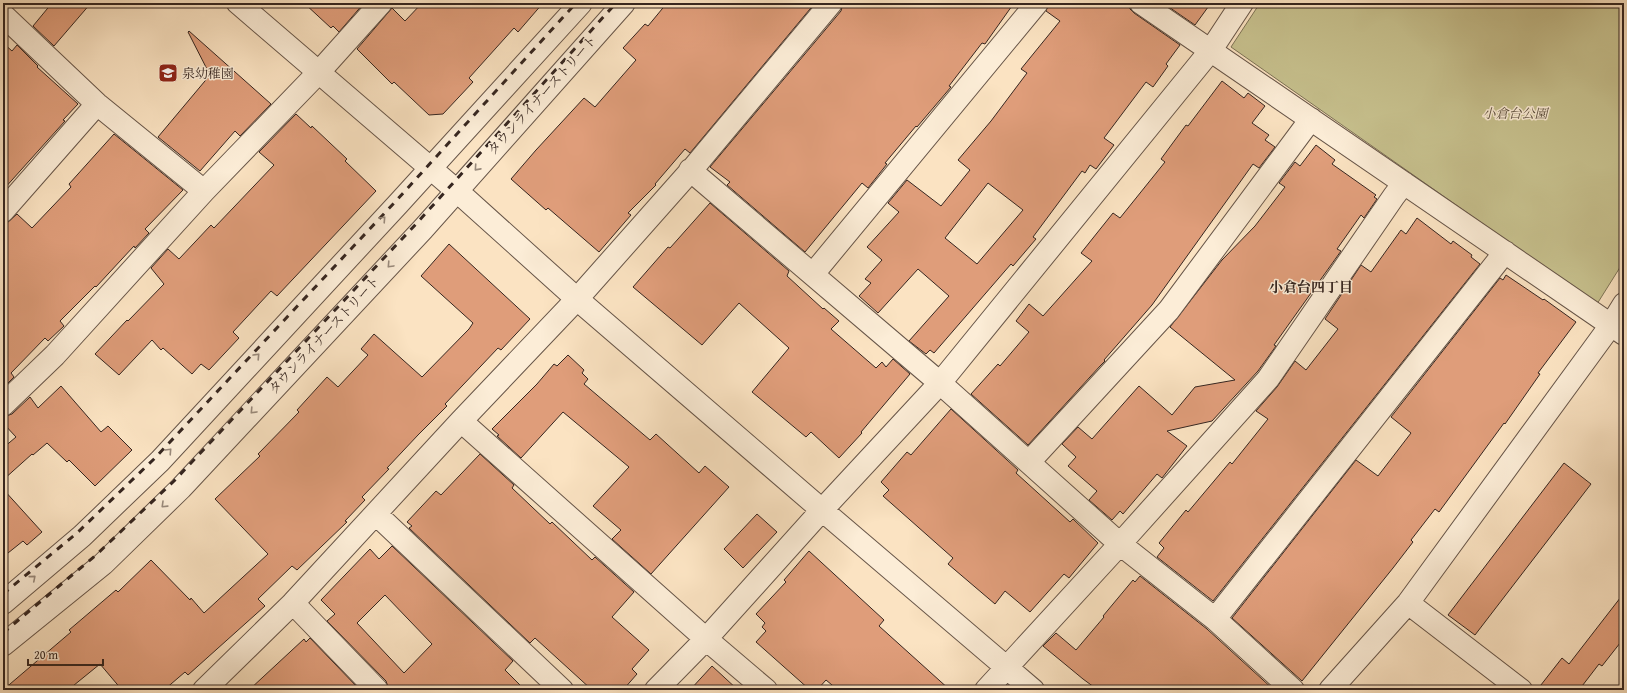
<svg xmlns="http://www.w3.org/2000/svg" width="1627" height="693" font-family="'Gentium Book Plus','Noto Serif JP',serif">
  <rect width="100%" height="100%" fill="#fbe3c2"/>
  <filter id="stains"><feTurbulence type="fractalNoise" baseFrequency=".005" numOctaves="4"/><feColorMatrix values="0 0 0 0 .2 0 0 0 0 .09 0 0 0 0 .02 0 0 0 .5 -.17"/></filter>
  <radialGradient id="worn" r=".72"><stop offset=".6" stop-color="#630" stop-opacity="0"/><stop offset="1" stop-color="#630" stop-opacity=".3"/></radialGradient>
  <!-- green -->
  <path fill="#c7c18e" stroke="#7e7457" d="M 1260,3 L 1624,3 L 1624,261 L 1597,304 L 1231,47 Z"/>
  <!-- building -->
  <path fill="#df9d7a" stroke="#362620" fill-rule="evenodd" d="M 52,3 L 91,3 L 54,46 L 33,26 Z
    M 304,3 L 364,3 L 339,32 L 333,26 L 331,28 Z
    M 422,3 L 543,3 L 518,32 L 514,28 L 469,78 L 473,82 L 443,114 L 429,115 L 394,82 L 392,84 L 357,49 L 392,8 L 405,21 Z
    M 667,3 L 815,3 L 690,153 L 685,149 L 655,184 L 656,185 L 628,213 L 631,215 L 599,252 L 548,208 L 546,210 L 511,179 L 536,150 L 584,98 L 595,107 L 636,60 L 623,48 L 645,24 L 648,26 Z
    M 843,3 L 1014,3 L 985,44 L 982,43 L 949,86 L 951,87 L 917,127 L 916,126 L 885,163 L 887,164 L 868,188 L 862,183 L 805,252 L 727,185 L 730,182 L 710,167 L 841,11 Z
    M 1049,3 L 1129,3 L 1130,9 L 1134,13 L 1180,45 L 1166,64 L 1168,66 L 1153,87 L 1146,82 L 1104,138 L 1114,145 L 1096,169 L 1090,165 L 1085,173 L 1082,171 L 1033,237 L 1036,239 L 1013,266 L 1011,264 L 934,353 L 930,350 L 926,354 L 909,341 L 949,296 L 918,269 L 878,313 L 859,296 L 871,283 L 865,279 L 882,260 L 867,247 L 899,212 L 888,203 L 907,180 L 941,206 L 970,170 L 958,160 L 991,121 L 1027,73 L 1021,69 L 1060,21 L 1046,11 ZM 988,183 L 1023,210 L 977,264 L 945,238 Z
    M 1163,3 L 1211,3 L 1195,25 Z
    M 189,31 L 271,104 L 240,136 L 235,131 L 200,171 L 158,137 L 210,75 L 188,32 Z
    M 3,43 L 12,51 L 17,45 L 38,66 L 37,67 L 78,104 L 63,120 L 65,121 L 3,190 Z
    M 1222,81 L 1244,98 L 1248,93 L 1265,106 L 1252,123 L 1269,135 L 1265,140 L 1275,147 L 1259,168 L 1253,164 L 1152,305 L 1104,360 L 1105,361 L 1100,366 L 1028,445 L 971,394 L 998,364 L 1000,366 L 1029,332 L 1016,321 L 1029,304 L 1043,316 L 1092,261 L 1081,253 L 1113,213 L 1120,218 L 1165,162 L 1161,159 L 1186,125 L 1188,126 Z
    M 296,114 L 311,128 L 312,126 L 347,159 L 345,161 L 376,191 L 277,296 L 271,291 L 233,332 L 239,338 L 209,370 L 201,364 L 192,374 L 163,348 L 161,350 L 152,340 L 119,375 L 95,354 L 127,320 L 128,321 L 164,284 L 151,268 L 168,249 L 179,259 L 211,225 L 214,228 L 274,165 L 259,152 Z
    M 114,134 L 183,190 L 145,229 L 149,233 L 135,248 L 134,246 L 96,287 L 95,286 L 60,321 L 64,326 L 48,341 L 45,338 L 11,373 L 14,377 L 3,388 L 3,223 L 7,223 L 17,214 L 32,228 L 71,187 L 69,184 Z
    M 1316,145 L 1335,160 L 1332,164 L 1376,195 L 1374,197 L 1377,199 L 1364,218 L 1361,215 L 1337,249 L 1341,251 L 1274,345 L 1276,346 L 1258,371 L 1212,421 L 1167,431 L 1187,446 L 1162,478 L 1157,474 L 1123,514 L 1120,511 L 1112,520 L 1089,500 L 1097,491 L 1068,466 L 1076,457 L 1062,444 L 1078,427 L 1092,439 L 1139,386 L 1172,415 L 1195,387 L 1235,380 L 1170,327 L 1222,260 L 1255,226 L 1285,187 L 1279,183 L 1295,162 L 1300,166 Z
    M 710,203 L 789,271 L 787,276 L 823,309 L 824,308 L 839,321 L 831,329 L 876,368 L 882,362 L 886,367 L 893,359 L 910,374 L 861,432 L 862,433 L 839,458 L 811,432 L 806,437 L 752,392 L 789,348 L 739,303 L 702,345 L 633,287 L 668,247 L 670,248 Z
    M 1417,218 L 1451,244 L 1453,241 L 1472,255 L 1471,257 L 1480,264 L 1213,601 L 1157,557 L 1164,548 L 1159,543 L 1186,510 L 1188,512 L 1230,462 L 1232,464 L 1268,419 L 1256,411 L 1277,387 L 1295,361 L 1306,370 L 1338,329 L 1325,319 L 1361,265 L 1371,272 L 1401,230 L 1406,234 Z
    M 449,244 L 530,319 L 501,350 L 498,348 L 445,404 L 447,406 L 418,435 L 387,468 L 389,469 L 362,497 L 365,500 L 345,521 L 347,522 L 297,570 L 292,566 L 258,599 L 265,606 L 188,675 L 185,672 L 164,690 L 122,690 L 100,664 L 68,690 L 3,690 L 71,632 L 69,630 L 116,590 L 118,592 L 151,560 L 190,600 L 191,598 L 204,613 L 268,554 L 215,499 L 260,456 L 258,454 L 299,412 L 297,410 L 327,377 L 338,387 L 368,355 L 361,349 L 374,334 L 422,377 L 469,329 L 473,323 L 421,276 Z
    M 1506,275 L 1543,300 L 1544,299 L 1576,322 L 1538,373 L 1540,374 L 1505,424 L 1504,423 L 1439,512 L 1435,509 L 1411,540 L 1413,542 L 1393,568 L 1302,681 L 1232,618 L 1356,460 L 1378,476 L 1411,433 L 1391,417 L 1500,278 L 1503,280 Z
    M 568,355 L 584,370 L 582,373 L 588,379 L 584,384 L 650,440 L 656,434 L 699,473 L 705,466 L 729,487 L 651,574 L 612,539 L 621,530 L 593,506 L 629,467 L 563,412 L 521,458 L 497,436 L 499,435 L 492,429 L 537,384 L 554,364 L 557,366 Z
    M 61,386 L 101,432 L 108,426 L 132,450 L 95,486 L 69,460 L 67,462 L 47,443 L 33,455 L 32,454 L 3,480 L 3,448 L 16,437 L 3,423 L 3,417 L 12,414 L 30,397 L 38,408 Z
    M 951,409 L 1018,470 L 1016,473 L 1070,522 L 1073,519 L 1098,543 L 1069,578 L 1064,574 L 1030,612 L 1005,591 L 995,604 L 948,564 L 953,558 L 883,496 L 889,490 L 881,482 L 907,452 L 911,455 Z
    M 480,454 L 514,485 L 512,488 L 550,524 L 552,522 L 592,560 L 595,557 L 634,592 L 612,617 L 649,650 L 632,669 L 637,674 L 623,690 L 592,690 L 535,638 L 530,643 L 409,528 L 412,526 L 407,522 L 436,491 L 441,495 Z
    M 1564,463 L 1591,484 L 1475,635 L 1448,615 Z
    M 3,489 L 42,532 L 27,545 L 23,541 L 3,557 Z
    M 757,514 L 777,532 L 743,568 L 724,549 Z
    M 392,546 L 513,661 L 505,670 L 525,690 L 389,690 L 386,681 L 327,621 L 335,614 L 321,600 L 370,549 L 379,559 ZM 385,595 L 432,644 L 404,673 L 357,623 Z
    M 809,551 L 884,620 L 879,626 L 950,690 L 838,690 L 826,680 L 817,690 L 810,690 L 756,642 L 766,631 L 762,627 L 765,623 L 756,614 L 786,582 L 784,580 Z
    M 1140,576 L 1207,629 L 1274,690 L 1098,690 L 1083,679 L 1043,646 L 1056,633 L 1076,650 L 1104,617 L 1103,616 L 1133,580 L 1135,582 Z
    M 1624,593 L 1624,638 L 1602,666 L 1599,664 L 1579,690 L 1537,690 L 1562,658 L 1569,664 Z
    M 310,638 L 360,690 L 249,690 L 304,639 L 306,642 Z
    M 712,666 L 738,690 L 690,690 Z"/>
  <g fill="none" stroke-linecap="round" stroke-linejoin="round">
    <!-- minor casing -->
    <g stroke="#675548" stroke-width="24">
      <path id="minor" d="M 238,3 L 457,191 L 577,299 L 822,510 L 1033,690
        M 1141,3 L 1624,334
        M 3,15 L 97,104 L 204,191
        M 690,170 L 940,383 L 1120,544 L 1215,619 L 1293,690
        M 3,211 L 97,104
        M 813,274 L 1037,3
        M 3,405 L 55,355 L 204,191 L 319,72 L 381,3
        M 461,421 L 706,639 L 766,690
        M 1029,462 L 1169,310 L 1311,119
        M 376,514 L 562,690
        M 3,603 L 82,536 L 160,461 L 398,204 L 581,3
        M 293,603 L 377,690
        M 1408,603 L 1521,690
        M 1215,619 L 1505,252
        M 3,645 L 103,564 L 181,488 L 423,229 L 624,3
        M 204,690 L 293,603 L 461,421 L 577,299 L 694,167 L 831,3
        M 656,690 L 706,639 L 822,510 L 940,383 L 1211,50 L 1242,3
        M 986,690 L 1120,544 L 1268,379 L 1394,196 L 1404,183
        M 1330,690 L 1408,603 L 1611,325 L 1624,304"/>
    </g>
    <!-- minor -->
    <use href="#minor" stroke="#fcedd7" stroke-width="22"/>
    <!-- rail -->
    <path stroke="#362620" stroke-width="3" stroke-dasharray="7 7" stroke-linecap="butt" d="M 3,594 L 77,533 L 154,459 L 395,202 L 576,3
      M 3,633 L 96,555 L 174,481 L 416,224 L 616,3"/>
  </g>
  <!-- one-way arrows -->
  <defs><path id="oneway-chevron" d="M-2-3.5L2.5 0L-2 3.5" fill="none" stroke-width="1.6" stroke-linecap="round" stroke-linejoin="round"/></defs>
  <g stroke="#998a7c">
    <use href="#oneway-chevron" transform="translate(477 168) rotate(132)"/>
    <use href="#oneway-chevron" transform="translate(383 219) rotate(-47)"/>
    <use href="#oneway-chevron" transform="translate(390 265) rotate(133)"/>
    <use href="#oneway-chevron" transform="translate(257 356) rotate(-47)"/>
    <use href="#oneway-chevron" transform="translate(253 411) rotate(133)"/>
    <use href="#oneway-chevron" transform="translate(169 451) rotate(-47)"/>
    <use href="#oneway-chevron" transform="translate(164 505) rotate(136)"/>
    <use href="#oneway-chevron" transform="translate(33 578) rotate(-41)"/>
  </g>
  <!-- icons -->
  <defs>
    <g id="school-square" transform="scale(1)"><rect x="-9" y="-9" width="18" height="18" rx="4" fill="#8f2418" stroke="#fcedd7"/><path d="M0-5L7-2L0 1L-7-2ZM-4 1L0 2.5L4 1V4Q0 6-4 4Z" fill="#fff"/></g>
  </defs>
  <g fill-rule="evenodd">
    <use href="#school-square" x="168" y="73"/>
  </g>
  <g text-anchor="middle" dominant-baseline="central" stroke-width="3" stroke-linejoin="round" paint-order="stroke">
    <!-- poi labels -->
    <g font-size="13" fill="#362620" stroke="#fcedd7" text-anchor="start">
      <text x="182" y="73">泉幼稚園</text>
    </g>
    <!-- street labels -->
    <g font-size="13" fill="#362620" stroke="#fcedd7">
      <text transform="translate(542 95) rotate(-48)">タウンライナーストリート</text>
      <text transform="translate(324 335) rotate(-47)">タウンライナーストリート</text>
    </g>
    <!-- park labels -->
    <g font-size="13" font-style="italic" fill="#5a4d3c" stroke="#fcedd7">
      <text x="1515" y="113">小倉台公園</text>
    </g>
    <!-- neighbourhood labels -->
    <g font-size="14" font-weight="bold" fill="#362620" stroke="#fcedd7">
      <text x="1311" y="287">小倉台四丁目</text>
    </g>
  </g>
  <!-- margin -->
  <rect width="1627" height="693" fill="none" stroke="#fbe3c2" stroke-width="16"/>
  <rect x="4" y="4" width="1619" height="685" fill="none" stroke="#362620" stroke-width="2"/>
  <rect x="8" y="8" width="1611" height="677" fill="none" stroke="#362620"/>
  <!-- scale -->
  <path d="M28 659v6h75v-6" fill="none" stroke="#362620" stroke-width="2"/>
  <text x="34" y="659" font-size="12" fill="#362620" stroke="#fcedd7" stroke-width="3" paint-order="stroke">20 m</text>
  <rect width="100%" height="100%" filter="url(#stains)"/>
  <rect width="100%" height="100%" fill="url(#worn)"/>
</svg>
